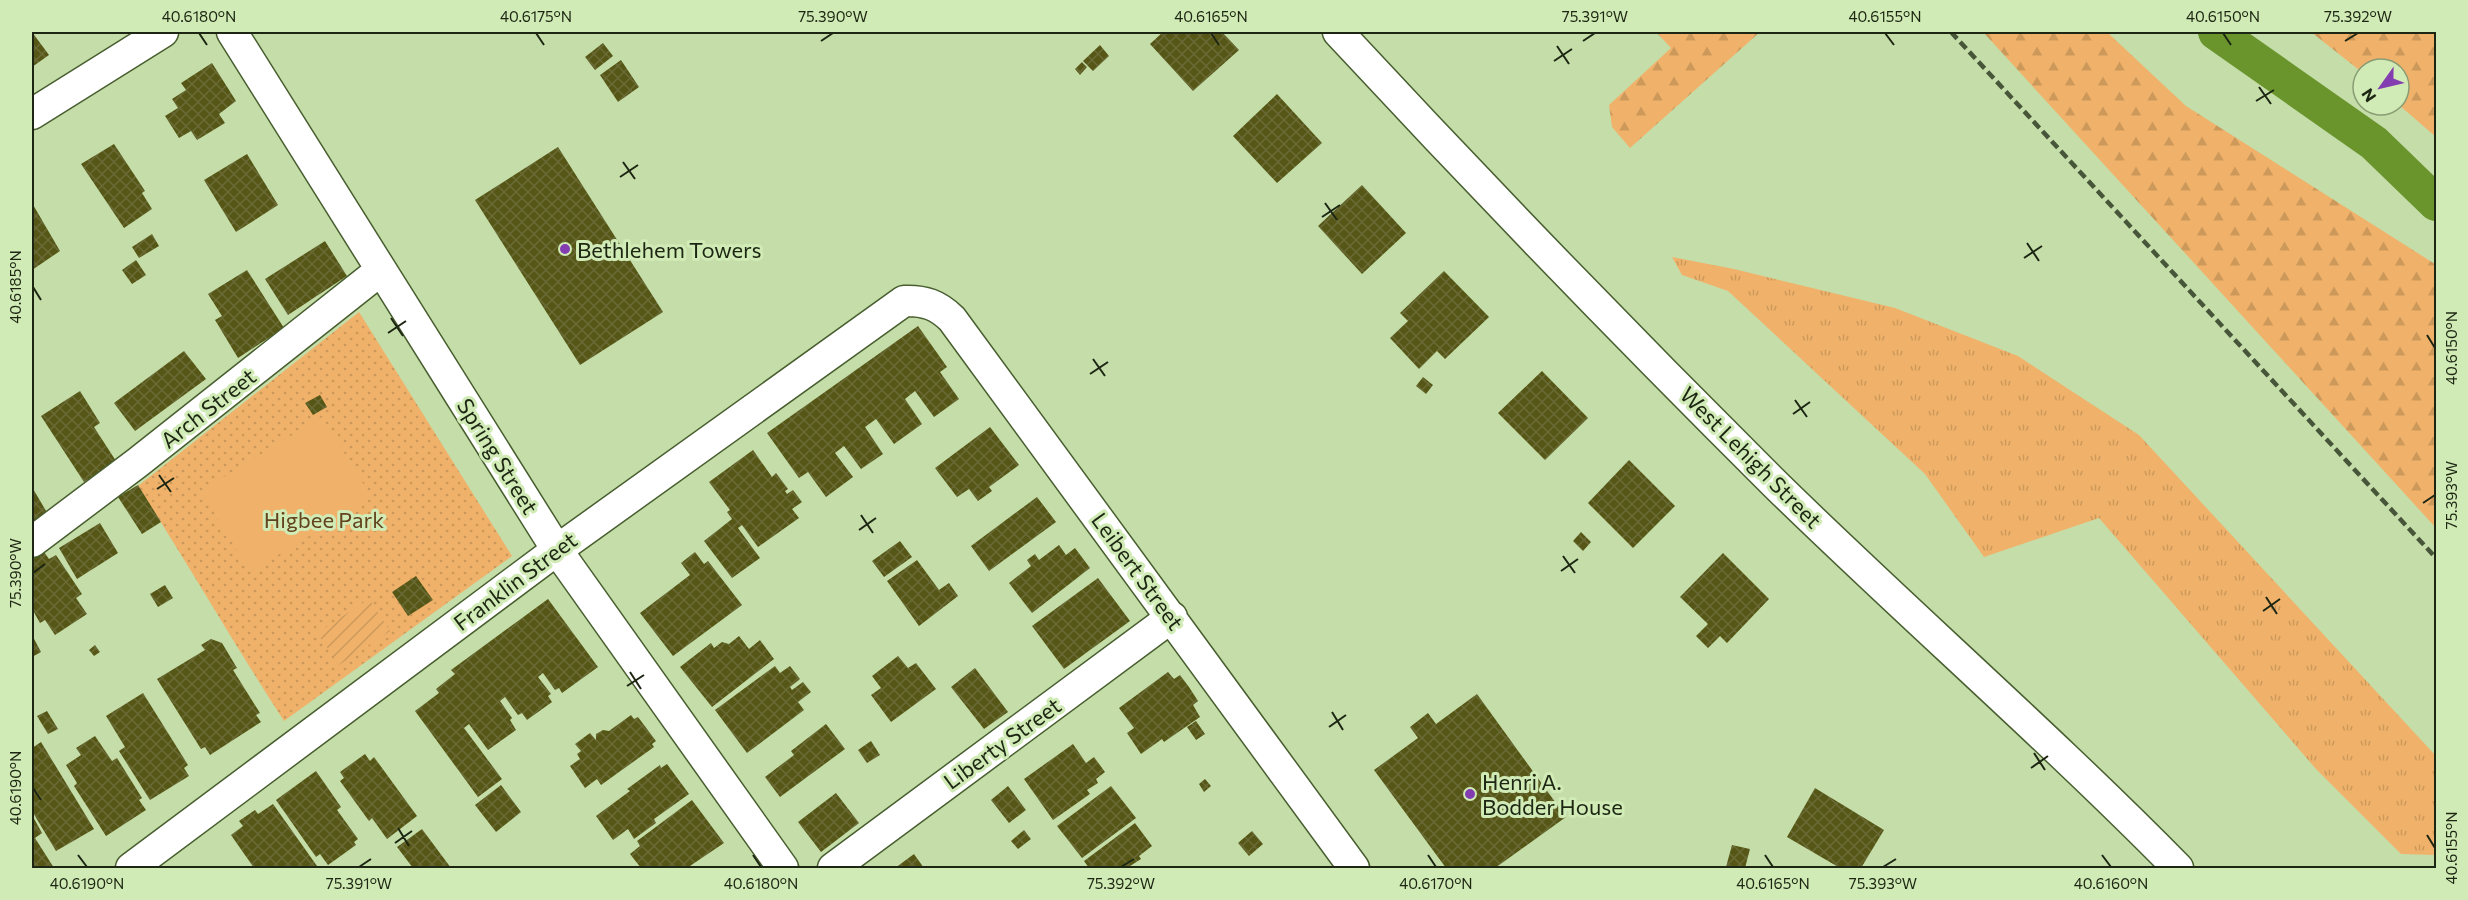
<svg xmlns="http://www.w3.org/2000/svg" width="2468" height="900" font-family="Commissioner,sans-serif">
  <defs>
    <pattern id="grass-tufts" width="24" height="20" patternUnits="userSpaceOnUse" patternTransform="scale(1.5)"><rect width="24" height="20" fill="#f0b26a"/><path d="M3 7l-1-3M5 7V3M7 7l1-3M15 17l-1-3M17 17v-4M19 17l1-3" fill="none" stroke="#cd995b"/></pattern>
    <pattern id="forest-firs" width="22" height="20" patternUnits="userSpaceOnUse" patternTransform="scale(1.5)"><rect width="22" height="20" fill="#f0b26a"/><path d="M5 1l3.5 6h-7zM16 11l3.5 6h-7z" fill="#cd995b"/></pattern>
    <pattern id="park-dots" width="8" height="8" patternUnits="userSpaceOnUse" patternTransform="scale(1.5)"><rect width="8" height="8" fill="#f0b26a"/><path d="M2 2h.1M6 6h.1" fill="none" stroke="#cd995b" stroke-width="1.8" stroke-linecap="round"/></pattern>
    <pattern id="garden-furrows" width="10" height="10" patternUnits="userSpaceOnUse" patternTransform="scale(1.5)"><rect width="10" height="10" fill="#f0b26a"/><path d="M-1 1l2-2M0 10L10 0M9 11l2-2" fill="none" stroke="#cd995b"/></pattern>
    <pattern id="building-cross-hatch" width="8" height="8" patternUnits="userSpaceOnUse" patternTransform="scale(1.5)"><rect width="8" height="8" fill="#565616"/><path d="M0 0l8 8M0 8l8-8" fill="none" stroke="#6a6b36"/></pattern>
  </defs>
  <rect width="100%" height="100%" fill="#c4dda9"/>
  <!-- grass -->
  <path fill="url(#grass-tufts)" d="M 1672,257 L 1734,269 L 1895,308 L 2018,356 L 2139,435 L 2436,756 L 2436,855 L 2401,854 L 2316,769 L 2099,518 L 1984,557 L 1925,474 L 1728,291 L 1682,275 Z"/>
  <!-- forest -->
  <path fill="url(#forest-firs)" d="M 1656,32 L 1760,32 L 1630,148 L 1612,127 L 1609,105 L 1671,48 Z
    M 1983,32 L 2107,32 L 2186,106 L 2435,264 L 2436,528 Z
    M 2311,32 L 2436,32 L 2436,137 L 2399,105 L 2399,69 L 2363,69 L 2363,73 Z"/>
  <!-- park -->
  <path fill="url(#park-dots)" d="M 359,312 L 512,556 L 284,721 C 234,644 188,564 138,486 Z"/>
  <!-- garden -->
  <path fill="url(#garden-furrows)" d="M 369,599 L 390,631 L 339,665 L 317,633 Z"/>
  <!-- pitch -->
  <path fill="#f0b26a" d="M 322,417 L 372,498 L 250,572 L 201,491 Z"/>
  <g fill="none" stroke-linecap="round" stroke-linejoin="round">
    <!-- canal -->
    <path stroke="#6a952d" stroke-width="36" d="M 2216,32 L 2374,143 L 2436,203"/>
  </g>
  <!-- building -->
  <path fill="url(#building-cross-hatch)" d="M 32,32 L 49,55 L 32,67 Z
    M 1163,32 L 1222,32 L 1239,50 L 1193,91 L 1150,44 Z
    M 603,43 L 613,56 L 595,70 L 585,57 Z
    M 1100,45 L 1109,56 L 1093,71 L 1083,61 Z
    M 621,60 L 639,87 L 618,102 L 600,75 Z
    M 1082,62 L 1087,67 L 1080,75 L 1075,69 Z
    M 212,63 L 236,101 L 219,114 L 225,123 L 197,140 L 191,131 L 179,138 L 165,116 L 178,108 L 172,99 L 186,90 L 181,83 Z
    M 1277,94 L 1322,143 L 1277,183 L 1233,136 Z
    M 114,144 L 145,191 L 142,193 L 152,209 L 124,228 L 81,164 Z
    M 558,147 L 663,312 L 580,365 L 475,200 Z
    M 247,154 L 278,205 L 236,232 L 204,180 Z
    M 1362,185 L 1406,233 L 1362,274 L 1318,226 Z
    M 32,203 L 60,251 L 32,270 Z
    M 152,234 L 159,246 L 139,258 L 132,247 Z
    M 325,241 L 347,276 L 288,315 L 265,279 Z
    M 136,260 L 146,275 L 132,284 L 122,270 Z
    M 247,270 L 284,328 L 238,358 L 215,320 L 222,316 L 208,294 Z
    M 1444,271 L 1489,317 L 1445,359 L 1437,351 L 1419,369 L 1390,338 L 1408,321 L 1400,313 Z
    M 918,326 L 947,367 L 940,372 L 959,399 L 934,417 L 915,391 L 905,399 L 922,424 L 894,444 L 876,419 L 865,427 L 883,454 L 861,469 L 844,446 L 835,453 L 853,477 L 826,497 L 808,472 L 799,478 L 767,433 Z
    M 184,351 L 206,379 L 135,431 L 114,403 Z
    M 1542,371 L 1588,418 L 1545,460 L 1498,413 Z
    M 1423,377 L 1433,385 L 1426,394 L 1416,386 Z
    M 80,391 L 100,423 L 94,427 L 116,461 L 84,482 L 41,416 Z
    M 320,395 L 327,407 L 313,415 L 305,403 Z
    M 990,427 L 1019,465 L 989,487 L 992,491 L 978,501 L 969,489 L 957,497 L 935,468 Z
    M 753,450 L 772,477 L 776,473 L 788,489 L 785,491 L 787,494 L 793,490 L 802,502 L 792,509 L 799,518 L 758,547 L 742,525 L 738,528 L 760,558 L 732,578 L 704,541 L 732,519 L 727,512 L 730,510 L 709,482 Z
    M 1629,460 L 1675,506 L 1633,548 L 1588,503 Z
    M 138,485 L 161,522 L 142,534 L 118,497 Z
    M 32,487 L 49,516 L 32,528 Z
    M 1037,497 L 1056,522 L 989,571 L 971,546 Z
    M 100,523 L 118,553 L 77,579 L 59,548 Z
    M 1581,532 L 1591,542 L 1583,551 L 1573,541 Z
    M 900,541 L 912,557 L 884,577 L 872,561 Z
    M 1059,545 L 1066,555 L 1075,548 L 1090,568 L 1032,613 L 1009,583 L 1031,566 L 1027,560 L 1035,554 L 1039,560 Z
    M 44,552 L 49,559 L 56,555 L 82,594 L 76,598 L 87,614 L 55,635 L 45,620 L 40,623 L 32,609 L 32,560 Z
    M 695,552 L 704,564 L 708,561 L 742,605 L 673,656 L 640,613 L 690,575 L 681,563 Z
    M 1723,553 L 1769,599 L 1727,643 L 1720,636 L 1708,648 L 1696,636 L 1708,624 L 1680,597 Z
    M 917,560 L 939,590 L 949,583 L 958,596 L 919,626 L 887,581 Z
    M 416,576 L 433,600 L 408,616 L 392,592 Z
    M 1098,578 L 1130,621 L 1064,669 L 1032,626 Z
    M 165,585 L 173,598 L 158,607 L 150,594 Z
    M 548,599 L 598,667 L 562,693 L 559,688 L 555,690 L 543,673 L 538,677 L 551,694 L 548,696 L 552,702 L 527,720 L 522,713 L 518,715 L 505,697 L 500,701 L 512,718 L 510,720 L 516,730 L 488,750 L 469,724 L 464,728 L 502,779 L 478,797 L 415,711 L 439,693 L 436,689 L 455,674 L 451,670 Z
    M 32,635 L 41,652 L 32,657 Z
    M 739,636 L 749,649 L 760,640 L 774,659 L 712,707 L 680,667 L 711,643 L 714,648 L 722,642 L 729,644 Z
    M 211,639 L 222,643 L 237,668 L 233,670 L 260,713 L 256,715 L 261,722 L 210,755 L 205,747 L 201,749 L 157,679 L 205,650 L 201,645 Z
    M 95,645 L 100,652 L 94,656 L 89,650 Z
    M 898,656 L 908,668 L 916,663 L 936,689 L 891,722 L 871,695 L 881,688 L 872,676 Z
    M 775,666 L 780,673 L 790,666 L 800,679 L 790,687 L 792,690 L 803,682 L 811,692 L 798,702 L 804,710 L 747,753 L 715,710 Z
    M 975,668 L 1008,712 L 984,729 L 951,687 Z
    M 1168,672 L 1174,679 L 1180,675 L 1189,687 L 1198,701 L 1193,705 L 1200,717 L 1164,742 L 1162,739 L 1141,754 L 1127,733 L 1134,728 L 1119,708 Z
    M 143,693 L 188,765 L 184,768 L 189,776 L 150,800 L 119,751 L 125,747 L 106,716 Z
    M 1477,694 L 1566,817 L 1495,868 L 1446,868 L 1374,770 L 1418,738 L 1410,727 L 1428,713 L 1436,724 Z
    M 47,711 L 58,729 L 48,734 L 37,716 Z
    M 631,715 L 634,719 L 638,717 L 656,741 L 652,744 L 654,747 L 601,785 L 597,779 L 585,788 L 570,766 L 580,759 L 577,754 L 581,751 L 575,744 L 590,733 L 596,740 L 596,734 L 603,730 L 609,731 Z
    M 1196,721 L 1205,734 L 1196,740 L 1187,727 Z
    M 826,724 L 845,749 L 780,797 L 765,777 L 794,755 L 791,751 Z
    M 95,736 L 112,761 L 117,758 L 142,798 L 139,800 L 146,810 L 106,836 L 74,786 L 77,783 L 66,765 L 81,755 L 76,748 Z
    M 871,741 L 880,755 L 867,763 L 858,750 Z
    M 41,742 L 94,829 L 56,851 L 32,811 L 32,748 Z
    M 1073,744 L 1086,763 L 1094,757 L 1105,772 L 1096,779 L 1098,783 L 1087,790 L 1090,794 L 1053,820 L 1024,779 Z
    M 365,754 L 370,761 L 374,757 L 417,816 L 387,839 L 372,818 L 369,821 L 340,781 L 344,778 L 340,772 Z
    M 667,764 L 689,794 L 654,819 L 656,823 L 634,839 L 628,829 L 613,840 L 596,816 L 630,791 L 627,789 L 660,765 L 661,768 Z
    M 316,771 L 341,807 L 337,810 L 358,839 L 354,842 L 356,845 L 328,865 L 320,854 L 316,857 L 276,800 Z
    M 1205,779 L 1211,786 L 1204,792 L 1199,784 Z
    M 501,785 L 521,812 L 496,832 L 475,805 Z
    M 1008,786 L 1026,810 L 1009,823 L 991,800 Z
    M 1111,786 L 1136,818 L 1082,858 L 1057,826 Z
    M 1815,788 L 1884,830 L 1861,868 L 1840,868 L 1787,837 Z
    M 836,793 L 859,823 L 821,852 L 798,822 Z
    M 692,800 L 724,843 L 687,868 L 641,868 L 630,854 L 640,846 L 637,841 Z
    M 273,804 L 317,866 L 314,868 L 254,868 L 231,835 L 243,826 L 239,821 L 255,810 L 258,814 Z
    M 32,815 L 42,833 L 35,838 L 54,868 L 32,868 Z
    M 1135,823 L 1152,846 L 1139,856 L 1141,859 L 1127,868 L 1089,868 L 1084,861 Z
    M 422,829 L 451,868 L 413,868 L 397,847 Z
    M 1024,830 L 1031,839 L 1018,849 L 1011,841 Z
    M 1252,831 L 1263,844 L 1249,856 L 1238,843 Z
    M 1732,845 L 1750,849 L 1745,868 L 1726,867 Z
    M 914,854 L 924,868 L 895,868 Z"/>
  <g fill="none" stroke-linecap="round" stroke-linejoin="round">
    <!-- street casing -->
    <g stroke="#485e2f" stroke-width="33">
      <path id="street" d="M 232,32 L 557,550 L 783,868
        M 1338,32 C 1481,186 1627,337 1777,486 C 1909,615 2049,737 2178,868
        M 32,114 L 163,32
        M 32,542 L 137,463 L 381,270
        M 131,868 L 557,550 L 904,301 C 924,300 938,305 952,319 L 1354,868
        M 833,868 L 1172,617"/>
    </g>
    <!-- street -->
    <use href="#street" stroke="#fff" stroke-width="30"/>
    <!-- rail -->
    <path stroke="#475539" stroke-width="4.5" stroke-dasharray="9 4.5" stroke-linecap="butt" d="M 1951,32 L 2436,558"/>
  </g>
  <!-- ticks -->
  <path fill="none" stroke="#1c2612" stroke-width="2" d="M 199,33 L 207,45M 536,33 L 544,45M 1211,33 L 1219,45M 1885,33 L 1894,45M 2223,33 L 2231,45M 821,41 L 833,33M 1583,41 L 1595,33M 2345,41 L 2358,33M 1557,46 L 1569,64M 1554,61 L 1572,49M 2259,87 L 2271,104M 2256,101 L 2274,90M 623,162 L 635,179M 620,177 L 638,165M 1325,203 L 1337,220M 1322,217 L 1340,205M 2027,243 L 2039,261M 2024,258 L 2042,246M 33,287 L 41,300M 391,318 L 403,336M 388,333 L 406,321M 2427,335 L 2435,348M 1093,359 L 1105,376M 1090,374 L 1108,362M 1795,400 L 1807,417M 1793,414 L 1810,402M 159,475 L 171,492M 157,489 L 174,478M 2423,503 L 2435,495M 861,515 L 873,533M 859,530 L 876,518M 1563,556 L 1575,573M 1561,571 L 1578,559M 33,573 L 45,564M 2266,597 L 2277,614M 2263,611 L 2280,599M 630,672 L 641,689M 627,686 L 644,675M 1332,712 L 1343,730M 1329,727 L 1346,715M 2034,753 L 2045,770M 2031,768 L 2048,756M 33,788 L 41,800M 398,828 L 409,846M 2427,835 L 2435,848M 395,843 L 412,831M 78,855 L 87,867M 753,855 L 761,867M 1428,855 L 1436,867M 1765,855 L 1773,867M 2102,855 L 2111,867M 359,867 L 371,859M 1121,867 L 1134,859M 1883,867 L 1896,859"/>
  <!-- markers -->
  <g fill="#833db0" stroke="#d1ebb6" stroke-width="2">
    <circle cx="565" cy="249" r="6"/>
    <circle cx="1470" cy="794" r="6"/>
  </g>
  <g text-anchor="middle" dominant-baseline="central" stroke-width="6" stroke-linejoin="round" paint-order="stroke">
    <!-- poi labels -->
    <g font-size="22" fill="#1c2612" stroke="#d1ebb6" text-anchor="start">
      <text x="577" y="249">Bethlehem Towers</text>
      <text x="1482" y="781">Henri A.<tspan x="1482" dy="25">Bodder House</tspan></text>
    </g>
    <!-- street labels -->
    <g font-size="22" fill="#1c2612" stroke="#d1ebb6">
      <text transform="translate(208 408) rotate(-38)">Arch Street</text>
      <text transform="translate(498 456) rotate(58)">Spring Street</text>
      <text transform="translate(1751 457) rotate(45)">West Lehigh Street</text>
      <text transform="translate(1138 571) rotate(54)">Leibert Street</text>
      <text transform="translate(515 581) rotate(-37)">Franklin Street</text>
      <text transform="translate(1002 743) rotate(-36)">Liberty Street</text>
    </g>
    <!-- park labels -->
    <g font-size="22" fill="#62431e" stroke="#d1ebb6">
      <text x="324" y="519">Higbee Park</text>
    </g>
  </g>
  <!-- border -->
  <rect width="2468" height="900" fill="none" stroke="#d1ebb6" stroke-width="66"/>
  <!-- north arrow -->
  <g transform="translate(2381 87) rotate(236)"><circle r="28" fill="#d1ebb6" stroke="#899c74" stroke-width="1.5"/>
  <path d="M0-4.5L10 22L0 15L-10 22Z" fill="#833db0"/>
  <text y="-9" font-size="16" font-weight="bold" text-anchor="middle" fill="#1c2612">N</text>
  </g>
  <rect x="33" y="33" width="2402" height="834" fill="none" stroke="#1c2612" stroke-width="2"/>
  <g font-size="15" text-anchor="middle" fill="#1c2612">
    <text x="199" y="22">40.6180°N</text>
    <text x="536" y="22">40.6175°N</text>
    <text x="833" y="22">75.390°W</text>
    <text x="1211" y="22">40.6165°N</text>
    <text x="1595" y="22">75.391°W</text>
    <text x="1885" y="22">40.6155°N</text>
    <text x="2223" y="22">40.6150°N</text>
    <text x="2358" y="22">75.392°W</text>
    <text transform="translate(16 287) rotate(-90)" y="5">40.6185°N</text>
    <text transform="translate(2452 348) rotate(-90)" y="5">40.6150°N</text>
    <text transform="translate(2452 495) rotate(-90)" y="5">75.393°W</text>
    <text transform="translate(16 573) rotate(-90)" y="5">75.390°W</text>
    <text transform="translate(16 788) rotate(-90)" y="5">40.6190°N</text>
    <text transform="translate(2452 848) rotate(-90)" y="5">40.6155°N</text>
    <text x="87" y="889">40.6190°N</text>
    <text x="359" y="889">75.391°W</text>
    <text x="761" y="889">40.6180°N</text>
    <text x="1121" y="889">75.392°W</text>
    <text x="1436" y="889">40.6170°N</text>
    <text x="1773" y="889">40.6165°N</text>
    <text x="1883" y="889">75.393°W</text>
    <text x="2111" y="889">40.6160°N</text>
  </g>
</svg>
